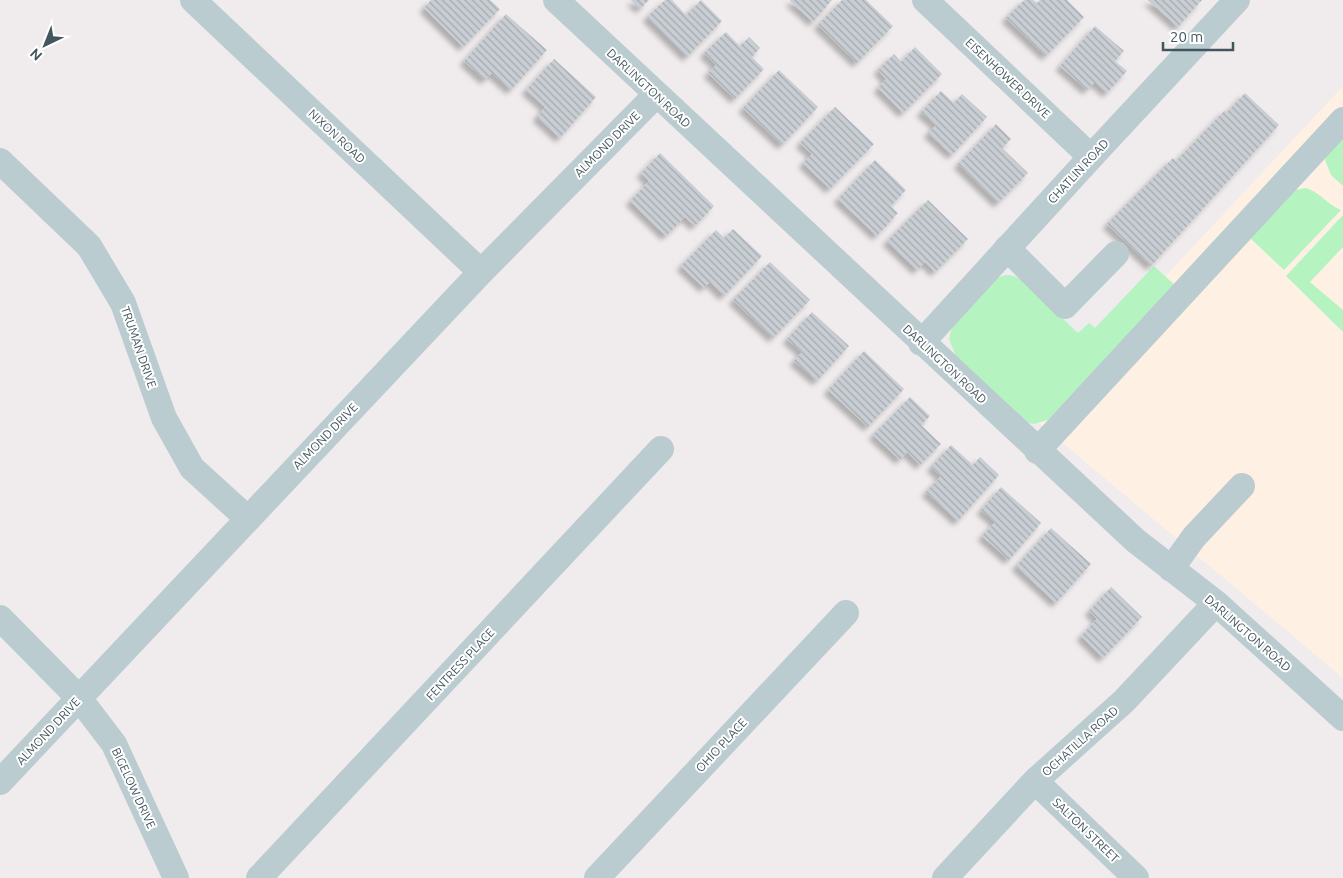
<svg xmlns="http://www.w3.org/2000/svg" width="1343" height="878" font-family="Ubuntu,sans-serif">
  <defs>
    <pattern id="building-back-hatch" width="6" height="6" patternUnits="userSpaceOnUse" patternTransform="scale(1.25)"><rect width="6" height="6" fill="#c8ced3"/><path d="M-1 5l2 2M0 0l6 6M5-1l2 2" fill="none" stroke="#a4aaae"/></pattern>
    <filter id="shadow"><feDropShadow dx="-4.5" dy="4.5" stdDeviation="2.5" flood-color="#0004"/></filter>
  </defs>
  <rect width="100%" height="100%" fill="#f0eced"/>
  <!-- commercial -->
  <path fill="#fef0e3" d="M 1343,86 L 1343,678 L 1033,418 Z"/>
  <!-- grass -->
  <path fill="#b5f4c0" d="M 1343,138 L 1343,186 L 1331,175 L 1325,160 L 1327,155 Z
    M 1306,188 C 1320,192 1328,205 1341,210 L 1284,270 L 1250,238 L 1294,190 Z
    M 1343,215 L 1343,247 L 1310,282 L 1343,310 L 1343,332 L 1286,276 Z
    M 1154,266 L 1176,286 L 1048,420 L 1034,424 L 1027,423 L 957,359 L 949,339 L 952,328 L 995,280 C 1005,273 1012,274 1022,280 L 1078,333 L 1089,323 L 1095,328 Z"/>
  <!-- building -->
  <path fill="url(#building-back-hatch)" filter="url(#shadow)" d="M 431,0 L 490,0 L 500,9 L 463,47 L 424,8 Z
    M 631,0 L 649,0 L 640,9 Z
    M 665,0 L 672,0 L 686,15 L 701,0 L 722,21 L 687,57 L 647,17 Z
    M 791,0 L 832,0 L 813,22 L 790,1 Z
    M 842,0 L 866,0 L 893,26 L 857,63 L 818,25 Z
    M 1024,0 L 1033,0 L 1037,3 L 1040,0 L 1067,0 L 1084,17 L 1046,56 L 1006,18 Z
    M 1148,0 L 1202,0 L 1178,27 Z
    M 506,14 L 547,50 L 511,90 L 492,73 L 485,80 L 464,61 Z
    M 1095,26 L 1124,51 L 1115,61 L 1127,71 L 1107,93 L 1095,82 L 1087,90 L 1060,66 Z
    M 726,32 L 740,46 L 749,37 L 760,48 L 752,57 L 764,69 L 735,99 L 708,73 L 716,65 L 704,53 Z
    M 915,47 L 942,74 L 903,113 L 878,88 L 886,79 L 878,70 L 894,54 L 901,62 Z
    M 554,59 L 596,97 L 560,138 L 537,117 L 545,107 L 526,90 Z
    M 779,70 L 818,107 L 782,145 L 743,108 Z
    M 941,91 L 954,103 L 962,94 L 987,117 L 952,155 L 928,133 L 936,125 L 921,112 Z
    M 1245,93 L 1279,125 L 1151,266 L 1107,224 L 1173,158 L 1176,161 L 1225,110 L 1226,113 Z
    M 835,107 L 874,144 L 830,189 L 803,163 L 812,154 L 800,143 Z
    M 996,124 L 1011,139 L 1002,148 L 1028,173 L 998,203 L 958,164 Z
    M 660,153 L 714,206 L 695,226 L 685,217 L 666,236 L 630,201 L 649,181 L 641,173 Z
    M 875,160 L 906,190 L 891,206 L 898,213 L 877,236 L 838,199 Z
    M 928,200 L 968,239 L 935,272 L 925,262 L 917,270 L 887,241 Z
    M 733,229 L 762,256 L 724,296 L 710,282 L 704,288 L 681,266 L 716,230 L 724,238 Z
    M 770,262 L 810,300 L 773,338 L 733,300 Z
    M 812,312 L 849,346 L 817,381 L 794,361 L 802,352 L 787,339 Z
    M 864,351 L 904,389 L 868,427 L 828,390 Z
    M 910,397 L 930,416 L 921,425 L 941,444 L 920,465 L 907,452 L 900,460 L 873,435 Z
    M 951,445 L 973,465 L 980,457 L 999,475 L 958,521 L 926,492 L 941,476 L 931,467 Z
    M 1001,487 L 1041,523 L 1009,560 L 982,536 L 995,522 L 981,510 Z
    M 1051,528 L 1091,564 L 1056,603 L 1016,566 Z
    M 1111,587 L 1142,617 L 1103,658 L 1081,636 L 1097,619 L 1089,611 Z"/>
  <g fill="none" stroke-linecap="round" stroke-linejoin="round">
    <!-- minor -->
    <path stroke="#bbccd1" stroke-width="26" d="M 193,0 L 481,272
      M 556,0 L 1136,541 L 1216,603 L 1343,718
      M 925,0 L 1091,157
      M 0,161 L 89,246 L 123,303 L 164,418 L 192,468 L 247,518
      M 1007,248 L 1065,306 L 1116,254
      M 921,343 L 1091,157 L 1237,0
      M 1037,451 L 1343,120
      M 1171,569 L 1194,537 L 1242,486
      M 0,618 L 79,698 L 114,744 L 176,878
      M 1035,781 L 1136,878
      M 0,782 L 481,272 L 656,95
      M 259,878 L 661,449
      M 597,878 L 846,613
      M 945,878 L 1035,781 L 1124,701 L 1216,603"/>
  </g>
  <g text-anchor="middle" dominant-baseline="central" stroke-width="4" stroke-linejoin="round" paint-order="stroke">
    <!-- street labels -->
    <g font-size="12" fill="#43565d" stroke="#fff">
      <text transform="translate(1008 78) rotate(43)">EISENHOWER DRIVE</text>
      <text transform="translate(649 88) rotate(43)">DARLINGTON ROAD</text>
      <text transform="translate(337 136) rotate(43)">NIXON ROAD</text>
      <text transform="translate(607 144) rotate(-45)">ALMOND DRIVE</text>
      <text transform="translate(1078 171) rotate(-47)">CHATLIN ROAD</text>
      <text transform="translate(139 347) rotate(71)">TRUMAN DRIVE</text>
      <text transform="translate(945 364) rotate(43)">DARLINGTON ROAD</text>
      <text transform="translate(325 436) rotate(-46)">ALMOND DRIVE</text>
      <text transform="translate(1248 633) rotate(41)">DARLINGTON ROAD</text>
      <text transform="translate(460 664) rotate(-47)">FENTRESS PLACE</text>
      <text transform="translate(48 731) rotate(-47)">ALMOND DRIVE</text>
      <text transform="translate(1080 741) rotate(-42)">OCHATILLA ROAD</text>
      <text transform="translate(721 745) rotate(-47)">OHIO PLACE</text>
      <text transform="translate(134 788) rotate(65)">BIGELOW DRIVE</text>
      <text transform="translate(1086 830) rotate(44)">SALTON STREET</text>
    </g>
  </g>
  <!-- north arrow -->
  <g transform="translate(45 45) rotate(223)" stroke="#ffffff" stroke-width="4" paint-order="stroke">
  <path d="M0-4L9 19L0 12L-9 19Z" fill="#43565d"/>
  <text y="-8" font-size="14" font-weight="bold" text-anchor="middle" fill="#43565d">N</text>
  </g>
  <!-- scale -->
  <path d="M1163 42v8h70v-8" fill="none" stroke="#43565d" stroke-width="2.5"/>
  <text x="1170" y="42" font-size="15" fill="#43565d" stroke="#ffffff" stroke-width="4" paint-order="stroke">20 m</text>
</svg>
